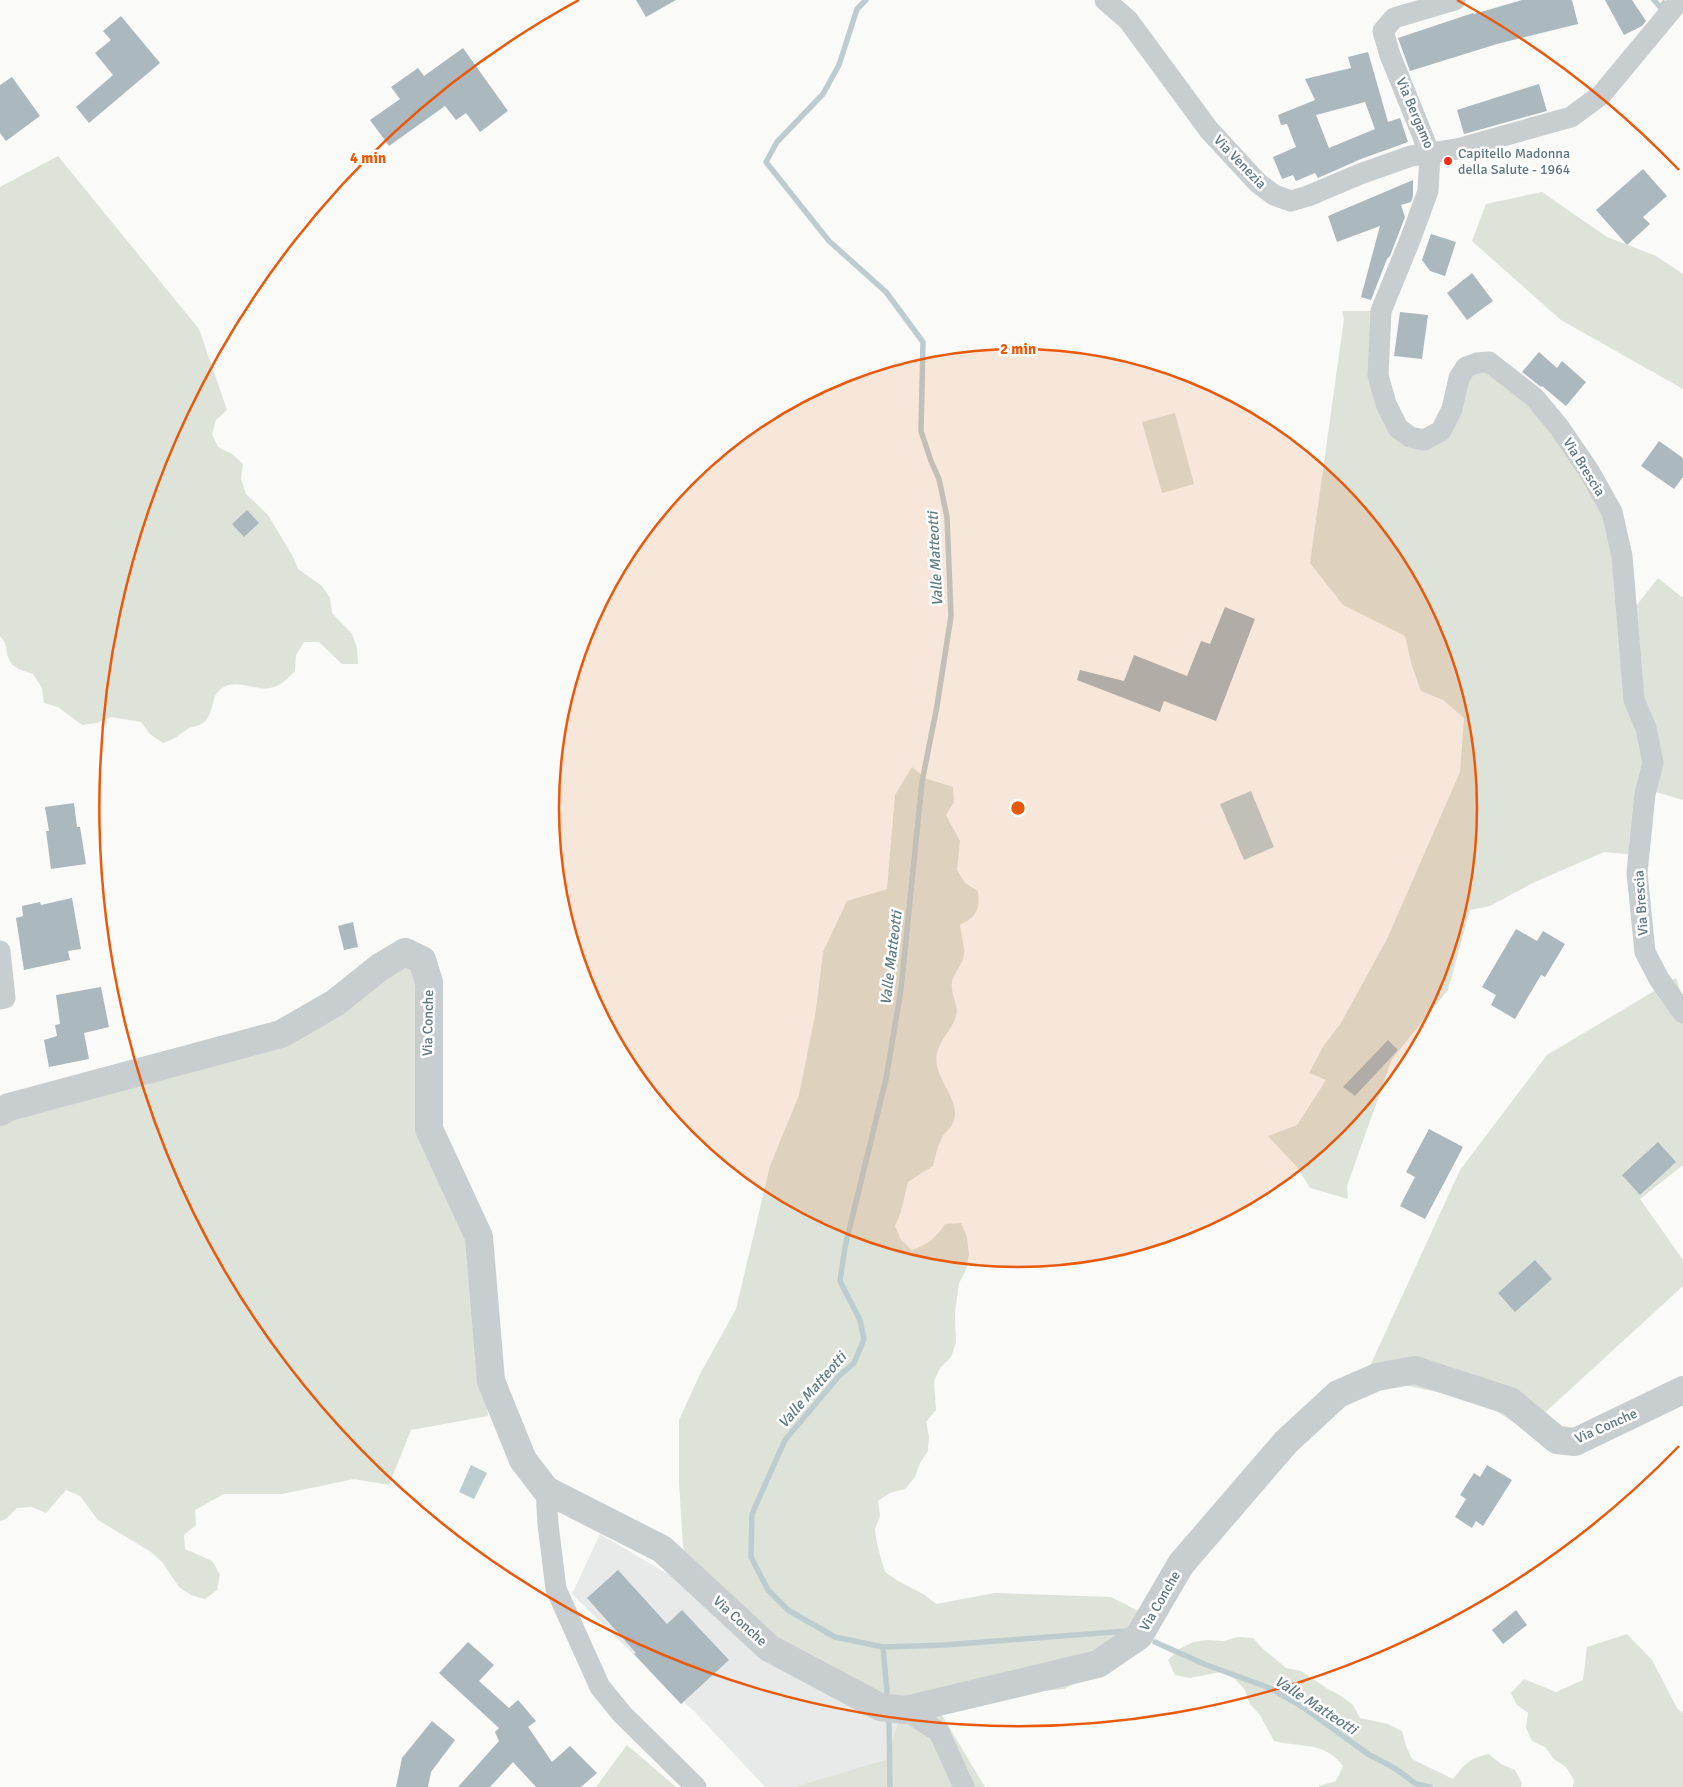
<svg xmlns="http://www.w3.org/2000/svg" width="1683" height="1787" font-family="Signika,sans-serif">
  <rect width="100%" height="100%" fill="#fafaf8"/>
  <!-- built -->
  <path fill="#e8eae9" d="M 600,1534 L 690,1587 L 902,1706 L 887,1759 L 794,1787 L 765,1787 L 694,1711 L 684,1702 L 681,1704 L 634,1655 L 572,1594 Z"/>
  <!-- green -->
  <path fill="#dde3d8" d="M 58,156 L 199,329 L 227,410 L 216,420 L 212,434 L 218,447 L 232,454 L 243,464 L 241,479 L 246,494 L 268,515 L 292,555 L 298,569 L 322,586 L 330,598 L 332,613 L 352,634 L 357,648 L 358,664 L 342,664 L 319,642 L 304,642 L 296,655 L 295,671 C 288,678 281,686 270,688 C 256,691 238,679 224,687 C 211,694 215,703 210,713 C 203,729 197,723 186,730 C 176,737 175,739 163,743 L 150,734 L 141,722 L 111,717 L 97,723 L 82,725 L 58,707 L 44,703 L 42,688 L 33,674 C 24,671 13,669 9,659 C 4,649 10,648 0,636 L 0,187 Z
    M 1542,192 L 1607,237 L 1656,256 L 1683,274 L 1683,389 L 1561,320 L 1472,241 L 1486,204 Z
    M 1342,311 L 1381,311 L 1386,404 L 1424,440 L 1477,363 L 1534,397 L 1612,512 L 1629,615 L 1658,578 L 1683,598 L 1683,800 L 1646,789 L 1640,855 L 1604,852 L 1535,882 L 1490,906 L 1470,910 L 1448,990 L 1392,1059 L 1347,1186 L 1348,1199 L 1310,1188 L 1298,1168 L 1268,1136 L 1297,1125 L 1326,1080 L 1309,1073 L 1324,1045 L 1341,1023 L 1387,939 L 1460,772 L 1464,718 L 1443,700 L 1421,691 L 1412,666 L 1405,636 L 1343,605 L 1310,563 L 1344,319 Z
    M 1175,413 L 1194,484 L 1162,493 L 1142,422 Z
    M 912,767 L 925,778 L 953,787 L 954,802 L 946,815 L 960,841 L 957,870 L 965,883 L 978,891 C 980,910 977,916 960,925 C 961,934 965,946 964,955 C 963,965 953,973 952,983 C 950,993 959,1005 956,1016 C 952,1030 940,1039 937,1053 C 932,1075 956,1094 955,1115 C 953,1131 945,1129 941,1140 C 937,1148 935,1157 933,1166 L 908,1182 L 901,1212 L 895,1226 L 901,1240 L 912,1250 C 927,1245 936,1238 945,1224 L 961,1223 L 967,1237 L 969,1254 L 966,1270 L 959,1283 L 955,1313 L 956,1343 L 951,1357 L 940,1368 L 934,1381 L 936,1410 L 926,1422 L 929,1436 L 928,1451 L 920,1463 L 915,1477 L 905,1489 L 890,1493 L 878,1501 L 880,1516 L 875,1529 L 877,1544 L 885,1572 L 898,1581 L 925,1595 L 936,1604 L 995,1593 L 1111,1597 L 1144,1614 L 1120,1661 L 1064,1689 L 934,1702 L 985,1787 L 794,1787 L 887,1759 L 902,1707 L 874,1706 L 690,1587 L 683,1545 L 679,1483 L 679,1420 L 700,1374 L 736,1309 L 770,1166 L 799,1095 L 816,1010 L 823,952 L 847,901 L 887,889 L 895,795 Z
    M 398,961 L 420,971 L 430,1112 L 470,1241 L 488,1416 L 411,1430 L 389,1485 L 354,1479 L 282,1494 L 224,1494 L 195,1510 L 196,1525 L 184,1535 L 185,1549 L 212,1561 L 220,1575 L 217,1590 L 205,1599 L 191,1595 L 179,1587 L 162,1562 L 151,1552 L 98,1520 L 80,1496 L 66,1490 L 46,1513 L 32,1507 L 17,1508 L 6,1519 L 0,1521 L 0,1116 L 235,1048 Z
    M 1676,978 L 1683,1000 L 1683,1165 L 1640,1199 L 1683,1260 L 1683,1286 L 1526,1430 L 1480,1401 L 1365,1377 L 1460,1170 L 1547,1055 Z
    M 1627,1634 L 1652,1660 L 1677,1708 L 1683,1713 L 1683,1787 L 1573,1787 L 1574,1780 L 1566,1767 L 1554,1759 L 1545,1747 L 1532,1741 L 1526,1728 L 1528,1713 L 1517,1705 L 1511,1693 L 1524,1679 L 1556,1692 L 1583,1680 L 1587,1647 Z
    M 1238,1637 L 1253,1638 L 1263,1649 L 1286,1668 L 1301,1671 L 1328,1689 L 1341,1696 L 1353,1705 L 1360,1718 L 1388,1724 L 1402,1731 L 1406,1746 L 1412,1759 L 1453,1779 C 1465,1764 1469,1758 1489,1754 L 1501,1764 L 1515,1770 L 1522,1783 L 1521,1787 L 1319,1787 L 1319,1786 L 1336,1781 L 1343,1766 C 1324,1741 1302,1748 1274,1741 L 1260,1715 L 1250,1704 L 1245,1690 L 1235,1679 L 1221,1672 L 1190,1678 L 1175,1675 L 1168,1660 L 1179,1649 L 1193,1642 L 1208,1640 L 1224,1641 Z
    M 627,1745 L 676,1787 L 596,1787 Z"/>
  <!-- water -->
  <path fill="#bdcdcf" d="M 1251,791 L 1274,847 L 1244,860 L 1220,804 Z
    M 471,1465 L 487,1473 L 474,1499 L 459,1492 Z"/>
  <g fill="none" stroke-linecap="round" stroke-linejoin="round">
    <!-- stream -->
    <path stroke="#bdcdcf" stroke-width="5.5" d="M 866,0 L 857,9 L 839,65 L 823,94 L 777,142 L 766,162 L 829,241 L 886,292 L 923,342 L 921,431 L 931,461 L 939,479 L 947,517 L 951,616 L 937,706 L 922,782 L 901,989 L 886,1079 L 845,1247 L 840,1281 L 860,1320 L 864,1339 L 854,1363 L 839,1376 L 785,1440 L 752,1514 L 751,1557 L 768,1590 L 788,1610 L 835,1637 L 883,1647 L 944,1645 L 1127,1631
      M 1654,0 L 1661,8 L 1664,3
      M 1155,1642 L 1204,1664 L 1270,1688 L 1304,1708 L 1368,1754 L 1396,1769 L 1416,1784 L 1430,1787
      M 883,1647 L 887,1692
      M 889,1721 L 890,1787"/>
  </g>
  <!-- building -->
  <path fill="#abb8bd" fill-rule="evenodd" d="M 636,0 L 676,0 L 646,17 Z
    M 1522,0 L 1572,0 L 1578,24 L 1497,44 L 1410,71 L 1398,38 L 1473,13 L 1474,14 Z
    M 1605,0 L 1632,0 L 1646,21 L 1642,26 L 1624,35 Z
    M 121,16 L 160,63 L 89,123 L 76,107 L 113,75 L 95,53 L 111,40 L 103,31 Z
    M 463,48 L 508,111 L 480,132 L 466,113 L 456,120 L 445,106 L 389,146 L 370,120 L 400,99 L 391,87 L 418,68 L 424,76 Z
    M 1368,52 L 1388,122 L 1400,118 L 1408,142 L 1361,159 L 1318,178 L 1315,173 L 1296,181 L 1293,175 L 1282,179 L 1273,157 L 1296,147 L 1287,124 L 1281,125 L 1278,115 L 1315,100 L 1305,79 L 1351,68 L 1348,57 ZM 1365,102 L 1375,129 L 1329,148 L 1316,115 Z
    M 12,77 L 40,116 L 6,141 L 0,133 L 0,85 Z
    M 1539,84 L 1547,111 L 1464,134 L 1457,110 Z
    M 1643,169 L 1667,196 L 1643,217 L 1650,224 L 1627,245 L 1596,210 Z
    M 1413,180 L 1413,196 L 1411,202 L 1401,205 L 1405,217 L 1390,256 L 1387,259 L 1371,300 L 1361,297 L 1380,226 L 1337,242 L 1328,216 Z
    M 1431,234 L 1456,242 L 1445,276 L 1430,271 L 1422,260 Z
    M 1472,273 L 1493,301 L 1467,320 L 1447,293 Z
    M 1400,312 L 1428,315 L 1422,359 L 1394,356 Z
    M 1539,352 L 1557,368 L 1562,361 L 1586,382 L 1566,406 L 1542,386 L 1541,387 L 1522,372 Z
    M 1659,441 L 1683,458 L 1683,477 L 1674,489 L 1641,466 Z
    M 247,510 L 259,523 L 244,537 L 232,524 Z
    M 1225,607 L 1255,619 L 1216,721 L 1164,701 L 1160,712 L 1077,680 L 1080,670 L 1124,681 L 1134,655 L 1187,676 L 1201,641 L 1210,644 Z
    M 74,803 L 77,827 L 80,827 L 86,864 L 51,869 L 46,831 L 49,831 L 45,807 Z
    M 72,898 L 81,949 L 68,951 L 70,960 L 24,970 L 16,918 L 23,916 L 22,906 L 40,902 L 41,905 Z
    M 353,922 L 358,947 L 344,950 L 338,926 Z
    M 1516,929 L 1537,941 L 1543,931 L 1565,944 L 1545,977 L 1541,975 L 1515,1019 L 1491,1005 L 1496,995 L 1482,987 Z
    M 101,987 L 109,1027 L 84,1033 L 89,1059 L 49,1067 L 44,1040 L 57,1036 L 55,1025 L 60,1024 L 56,995 Z
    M 1388,1040 L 1398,1050 L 1355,1096 L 1343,1087 Z
    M 1429,1129 L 1463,1147 L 1425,1219 L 1400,1206 L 1415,1177 L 1406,1172 Z
    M 1658,1142 L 1676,1162 L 1640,1195 L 1622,1175 Z
    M 1535,1260 L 1552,1279 L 1515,1312 L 1498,1293 Z
    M 1487,1465 L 1512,1480 L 1483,1526 L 1476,1521 L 1472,1528 L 1455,1517 L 1466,1499 L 1460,1495 L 1474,1473 L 1480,1477 Z
    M 618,1570 L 667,1624 L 682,1610 L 729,1660 L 681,1704 L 634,1654 L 636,1653 L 587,1598 Z
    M 1516,1610 L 1527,1625 L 1503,1644 L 1492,1630 Z
    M 468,1642 L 494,1665 L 479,1681 L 509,1708 L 518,1700 L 536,1721 L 528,1727 L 552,1762 L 570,1746 L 597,1773 L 581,1787 L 536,1787 L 513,1762 L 490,1787 L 458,1787 L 499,1741 L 495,1732 L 499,1728 L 439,1673 Z
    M 432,1721 L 455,1740 L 431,1772 L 428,1787 L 396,1787 L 402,1758 Z"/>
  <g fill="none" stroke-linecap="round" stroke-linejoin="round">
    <!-- minor -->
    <path stroke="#c8cdd0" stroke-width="21" d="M 1105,0 L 1128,20 L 1209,130 L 1258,183 L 1274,195 L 1291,201 L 1308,196 L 1360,174 L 1411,156 L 1457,149 L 1571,117 L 1601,95 L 1680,0
      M 1455,0 L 1394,18 L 1383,31 L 1390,55 L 1430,154 L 1428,191 L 1410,240 L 1381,311 L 1378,375 L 1386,404 L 1398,428 L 1410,437 L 1424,440 L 1441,431 L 1452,409 L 1459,378 L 1466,367 L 1477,363 L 1489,362 L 1534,397 L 1559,427 L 1589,471 L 1612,512 L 1622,556 L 1634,700 L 1646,728 L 1653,763 L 1645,794 L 1637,873 L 1645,952 L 1659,979 L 1683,1013
      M 0,951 L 5,998 L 0,999
      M 546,1490 L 548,1524 L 556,1589 L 600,1687 L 622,1714 L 696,1787
      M 905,1710 L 939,1732 L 964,1787"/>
    <!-- tertiary -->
    <path stroke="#c8cdd0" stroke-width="28" d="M 0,1112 L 9,1107 L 281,1034 L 335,1003 L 380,967 L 405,952 L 422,960 L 429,982 L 429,1129 L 479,1237 L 491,1381 L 523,1460 L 546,1490 L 662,1549 L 769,1648 L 880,1707 L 905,1710 L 1098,1664 L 1139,1636 L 1181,1564 L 1286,1442 L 1338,1394 L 1377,1377 L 1415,1370 L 1510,1401 L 1557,1440 L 1575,1442 L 1683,1390"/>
  </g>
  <!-- distance rings -->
  <circle cx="1018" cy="808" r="459" fill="#e8590c" fill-opacity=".12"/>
  <g fill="none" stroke="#e8590c" stroke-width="2.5">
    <circle cx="1018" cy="808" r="459"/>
    <path d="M1679 1446A919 919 0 1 1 579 0M1457 0A919 919 0 0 1 1679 170"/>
  </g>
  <!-- markers -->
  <circle fill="#f62f1c" stroke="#fff" stroke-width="2" cx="1448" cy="161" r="5"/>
  <g text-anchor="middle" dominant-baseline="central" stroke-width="5" stroke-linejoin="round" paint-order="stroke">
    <!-- street labels -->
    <g font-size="14" fill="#5e7680" stroke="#fff">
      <text transform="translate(1415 113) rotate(67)">Via Bergamo</text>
      <text transform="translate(1240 162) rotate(46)">Via Venezia</text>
      <text transform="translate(1584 467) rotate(58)">Via Brescia</text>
      <text transform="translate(1641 903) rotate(-94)">Via Brescia</text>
      <text transform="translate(428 1023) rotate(-89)">Via Conche</text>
      <text transform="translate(1606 1426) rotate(-24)">Via Conche</text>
      <text transform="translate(1160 1601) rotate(-60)">Via Conche</text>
      <text transform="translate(740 1621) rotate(42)">Via Conche</text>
    </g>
    <!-- poi labels -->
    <g font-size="14" fill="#5e7680" stroke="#fff" text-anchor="start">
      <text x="1458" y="153">Capitello Madonna<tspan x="1458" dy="16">della Salute - 1964</tspan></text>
    </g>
    <!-- water labels -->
    <g font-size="15" font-style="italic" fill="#5d7b7f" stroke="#fff">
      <text transform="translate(935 559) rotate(-93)">Valle Matteotti</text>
      <text transform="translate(891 958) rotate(-83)">Valle Matteotti</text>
      <text transform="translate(812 1390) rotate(-49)">Valle Matteotti</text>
      <text transform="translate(1316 1705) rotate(33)">Valle Matteotti</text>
    </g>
  </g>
  <circle cx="1018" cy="808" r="8" fill="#e8590c" stroke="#fff" stroke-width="2.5"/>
  <g font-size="15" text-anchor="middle" font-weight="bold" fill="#e8590c" stroke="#fff" stroke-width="5" stroke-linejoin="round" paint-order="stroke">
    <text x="368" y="163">4 min</text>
    <text x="1018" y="354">2 min</text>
  </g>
</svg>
